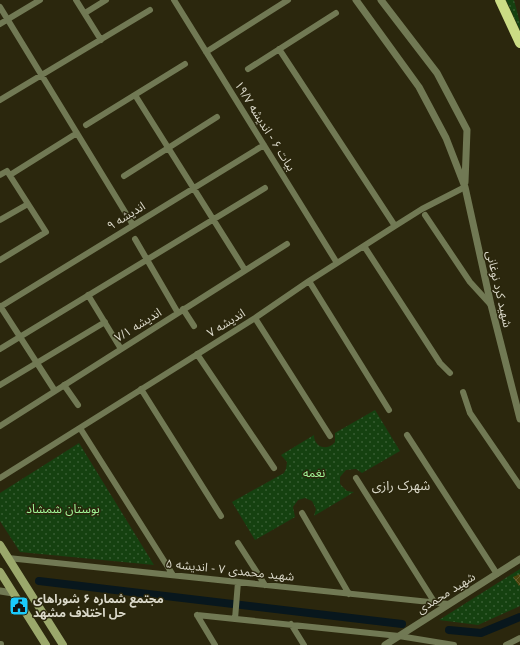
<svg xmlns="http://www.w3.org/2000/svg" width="520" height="645" font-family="Helvetica,'Noto Sans Arabic',sans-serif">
  <defs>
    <pattern id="green-dots" width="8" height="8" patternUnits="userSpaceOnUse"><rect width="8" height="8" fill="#154110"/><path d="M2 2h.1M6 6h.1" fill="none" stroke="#365c31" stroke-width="1.8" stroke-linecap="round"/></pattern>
    <pattern id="building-cross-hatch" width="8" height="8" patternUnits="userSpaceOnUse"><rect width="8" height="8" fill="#4e440c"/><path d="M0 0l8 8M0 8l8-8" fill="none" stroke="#675e2e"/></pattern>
  </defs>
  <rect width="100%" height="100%" fill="#2b270d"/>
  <!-- green -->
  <path fill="url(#green-dots)" d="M 506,0 L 514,0 L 520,23 L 520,30 Z
    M 375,410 L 400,451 L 362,473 L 356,469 L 346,470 L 340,477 L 340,484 L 347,491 L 354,492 L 314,516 L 316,509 L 312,501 L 305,498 L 298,500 L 293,507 L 295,517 L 255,540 L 232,502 L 284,473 L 286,469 L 287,462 L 281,455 L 314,435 C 314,447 327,452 335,442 L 335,433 Z
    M 79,443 L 154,565 L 20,552 L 0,521 L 0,493 Z
    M 520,569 L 520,606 L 478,625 L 439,620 Z"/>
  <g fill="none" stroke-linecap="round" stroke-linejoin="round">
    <!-- canal -->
    <path stroke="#08171d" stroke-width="8" d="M 39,581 L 402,624
      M 449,630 L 481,633 L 520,617"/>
  </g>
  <!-- building -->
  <path fill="url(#building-cross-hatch)" d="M 520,574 L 520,585 L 519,586 L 513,577 Z"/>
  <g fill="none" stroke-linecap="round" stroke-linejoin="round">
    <!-- minor -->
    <path stroke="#717954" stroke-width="6" d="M 76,0 L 101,40
      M 174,0 L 337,263
      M 0,7 L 133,225
      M 85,13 L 106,0
      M 0,24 L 40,0
      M 279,49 L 395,226
      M 206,52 L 288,0
      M 248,69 L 336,13
      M 135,95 L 245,270
      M 0,100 L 150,10
      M 86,125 L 185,64
      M 0,175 L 7,171 L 46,232 L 0,260
      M 10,175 L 77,133
      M 124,176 L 217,117
      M 425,215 L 470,282 L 491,305
      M 0,220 L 28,204
      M 135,239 L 178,313
      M 364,246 L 440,363 L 450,373
      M 309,281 L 389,410
      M 88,295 L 121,349
      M 0,306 L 55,391
      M 0,307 L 264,145
      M 183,309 L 194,326
      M 255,318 L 330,436
      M 0,349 L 265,188
      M 197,354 L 274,468
      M 0,385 L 105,322
      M 64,385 L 78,405
      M 141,389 L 221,516
      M 463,392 L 470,413 L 520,486
      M 0,426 L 287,244
      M 80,428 L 173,575
      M 407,435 L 497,574
      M 0,478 L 255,318 L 309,281 L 395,226 L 422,209 L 465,187
      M 356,478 L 435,603
      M 302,513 L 349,594
      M 238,543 L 265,585
      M 8,558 L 449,604
      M 197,615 L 399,636 L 454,645
      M 197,615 L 215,645
      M 235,619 L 238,582
      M 291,624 L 304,645
      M 0,644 L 1,644
      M 506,645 L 520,638"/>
    <!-- tertiary -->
    <path stroke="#717954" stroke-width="7" d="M 356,0 L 419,87 L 446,138 L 465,187 L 491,305 L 520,419
      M 381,0 L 437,73 L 467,130 L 465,182
      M 0,591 L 13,593
      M 385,645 L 520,559"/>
    <!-- secondary -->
    <path stroke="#9ba86b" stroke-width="8" d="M 0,545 L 63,645
      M 0,572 L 46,645"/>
    <!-- trunk -->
    <path stroke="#cbdc85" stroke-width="10" d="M 500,0 L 520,43"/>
  </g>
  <!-- icons -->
  <defs>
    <g id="civic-square" transform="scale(1)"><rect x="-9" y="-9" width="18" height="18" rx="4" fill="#1acafc" stroke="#2b270d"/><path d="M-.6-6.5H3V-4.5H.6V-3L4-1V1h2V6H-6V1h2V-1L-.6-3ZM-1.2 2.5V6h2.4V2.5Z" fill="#111"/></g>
  </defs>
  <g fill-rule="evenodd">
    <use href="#civic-square" x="19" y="606"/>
  </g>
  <g text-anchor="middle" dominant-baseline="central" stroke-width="3" stroke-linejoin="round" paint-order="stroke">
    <!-- street labels -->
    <g font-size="12" fill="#dbd9ca" stroke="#2b270d">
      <text transform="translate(265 126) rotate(58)">بیات ۶ - اندیشه ۱۹/۷</text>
      <text transform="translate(126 216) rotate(-32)">اندیشه ۹</text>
      <text transform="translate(499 289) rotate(77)">شهید کرد نوغانی</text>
      <text transform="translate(226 323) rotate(-32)">اندیشه ۷</text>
      <text transform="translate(138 325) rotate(-32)">اندیشه ۷/۱</text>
      <text transform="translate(230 570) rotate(6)">شهید محمدی ۷ - اندیشه ۵</text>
      <text transform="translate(446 593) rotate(-32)">شهید محمدی</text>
    </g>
    <!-- park labels -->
    <g font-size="12" fill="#a1f697" stroke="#2b270d">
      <text x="314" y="473">نغمه</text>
      <text x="63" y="509">بوستان شمشاد</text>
    </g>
    <!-- poi labels -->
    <g font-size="12" font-weight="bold" fill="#dbd9ca" stroke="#2b270d" text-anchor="start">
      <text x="33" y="599">مجتمع شماره ۶ شوراهای<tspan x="33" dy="14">حل اختلاف مشهد</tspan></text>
    </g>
    <!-- neighbourhood labels -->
    <g font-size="13" fill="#dbd9ca" stroke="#2b270d">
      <text x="401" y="485">شهرک رازی</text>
    </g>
  </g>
</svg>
